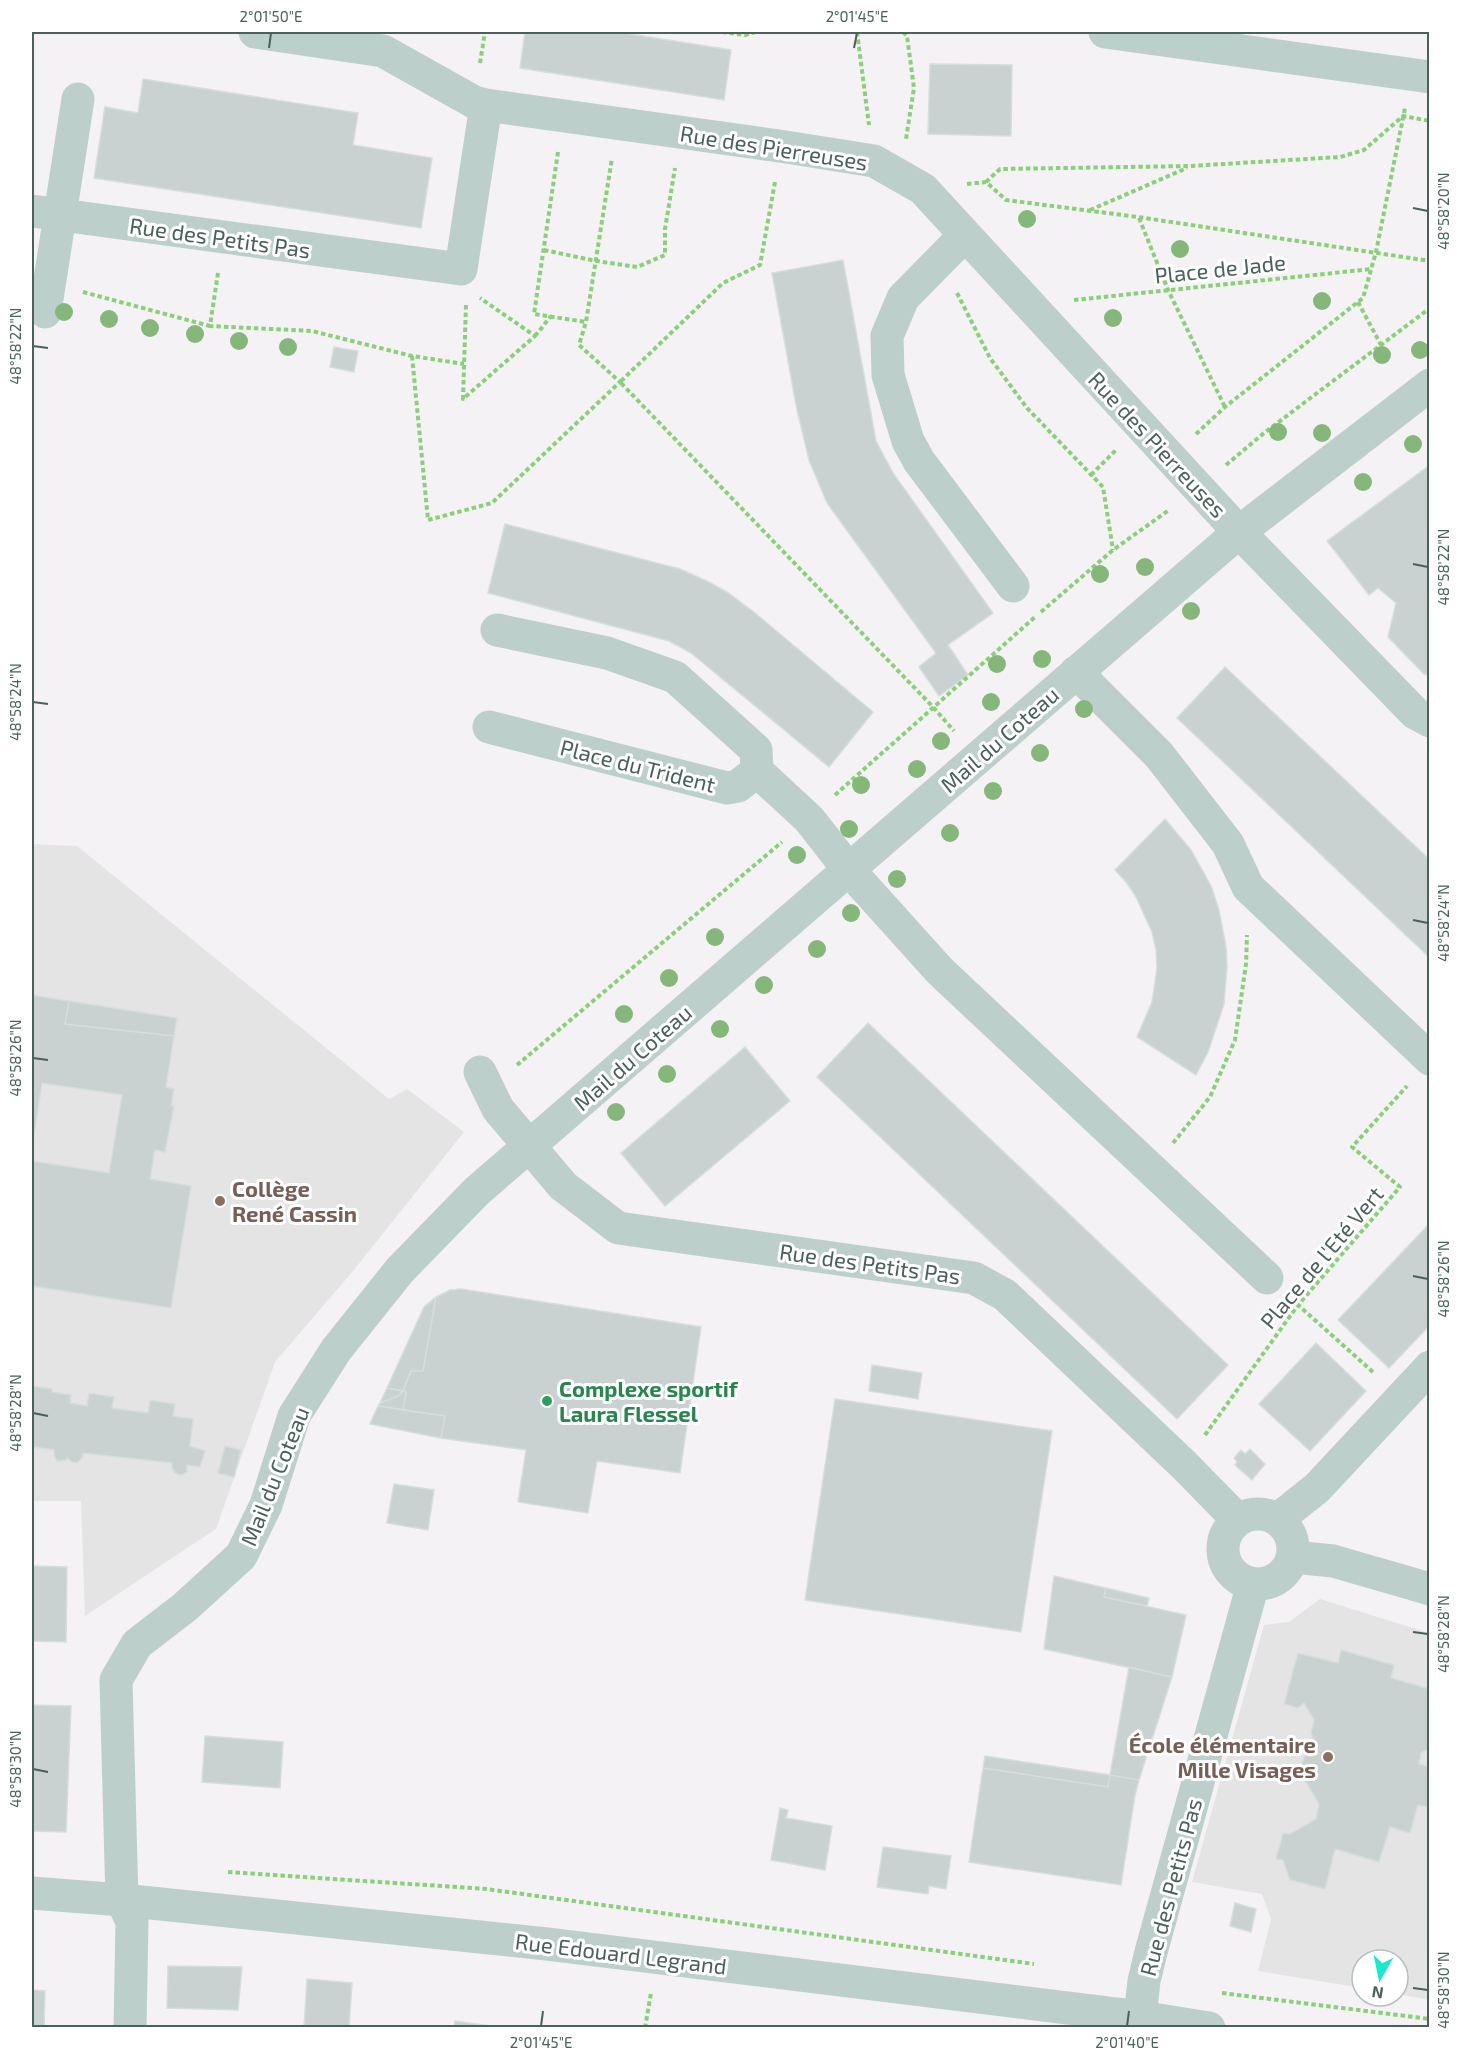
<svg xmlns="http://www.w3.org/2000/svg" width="1461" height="2059" font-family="'Exo 2',sans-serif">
  <rect width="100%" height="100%" fill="#f4f2f4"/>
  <!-- education -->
  <path fill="#e5e4e5" d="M 32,844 L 77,846 L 389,1099 L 407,1089 L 464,1132 L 353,1271 L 275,1362 L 216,1529 L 85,1616 L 81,1501 L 32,1501 Z
    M 1320,1599 L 1429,1633 L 1429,2000 L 1398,1994 L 1398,1960 L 1362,1960 L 1362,1988 L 1258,1971 L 1271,1919 L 1262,1894 L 1192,1882 L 1264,1625 L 1289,1622 Z"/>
  <!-- building -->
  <path fill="#c9d1d1" stroke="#d6dddd" stroke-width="1.5" d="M 525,32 L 617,32 L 731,50 L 724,100 L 520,68 Z
    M 930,64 L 1012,65 L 1011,136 L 928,134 Z
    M 143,79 L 358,113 L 353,145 L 432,158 L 421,228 L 94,178 L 105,107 L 138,113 Z
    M 843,260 L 876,441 L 893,473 L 993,613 L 948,645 L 968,675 L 939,696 L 919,667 L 936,653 L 827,503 L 809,460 L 797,410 L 772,273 Z
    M 334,347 L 358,351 L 354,372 L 330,367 Z
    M 1430,465 L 1430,676 L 1424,674 L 1388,637 L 1396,603 L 1378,588 L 1369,595 L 1327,541 Z
    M 505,524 L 680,569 L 707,581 L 727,592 L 755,613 L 873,712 L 829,767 L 691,653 L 669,641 L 488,593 Z
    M 1225,667 L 1430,860 L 1430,958 L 1177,718 Z
    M 1165,819 L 1191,850 L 1211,886 L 1219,910 L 1226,947 L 1227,967 L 1224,1004 L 1208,1052 L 1196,1075 L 1137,1037 L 1152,1002 L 1157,968 L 1156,950 L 1152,932 L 1136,897 L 1127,883 L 1115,870 Z
    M 32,995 L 69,1001 L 65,1024 L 174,1036 L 166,1087 L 174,1089 L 171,1106 L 174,1106 L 165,1152 L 155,1150 L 150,1179 L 191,1186 L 171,1308 L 32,1286 L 32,1161 L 109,1173 L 122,1095 L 42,1083 L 32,1149 Z
    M 69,1001 L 177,1018 L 174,1036 L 65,1024 Z
    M 868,1023 L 1228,1365 L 1177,1419 L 817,1077 Z
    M 745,1047 L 790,1101 L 665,1206 L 621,1153 Z
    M 1430,1223 L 1430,1325 L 1389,1368 L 1338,1320 Z
    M 461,1289 L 701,1327 L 680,1473 L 597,1461 L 588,1513 L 518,1502 L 526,1450 L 441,1438 L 445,1416 L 403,1410 L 406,1392 L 403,1391 L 411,1371 L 423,1371 L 436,1297 L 450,1290 Z
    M 436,1297 L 423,1371 L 411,1371 L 403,1391 L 387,1388 L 424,1307 Z
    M 1316,1343 L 1366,1391 L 1310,1451 L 1259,1404 Z
    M 872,1365 L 922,1373 L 918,1399 L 869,1391 Z
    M 32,1386 L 52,1389 L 52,1392 L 71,1395 L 70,1403 L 87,1406 L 89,1393 L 114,1397 L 112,1408 L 148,1413 L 150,1400 L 175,1404 L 173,1416 L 193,1419 L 190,1446 L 205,1451 L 200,1467 L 187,1465 L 187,1472 L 181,1475 L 175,1473 L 172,1468 L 172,1463 L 83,1453 L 83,1457 L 77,1463 L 72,1462 L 67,1458 L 66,1460 L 57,1461 L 54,1455 L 54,1450 L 32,1447 Z
    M 387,1388 L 403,1391 L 398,1396 L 380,1403 Z
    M 403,1391 L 406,1392 L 403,1410 L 378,1406 L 380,1403 L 398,1396 Z
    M 835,1399 L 1052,1431 L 1021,1632 L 805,1600 Z
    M 378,1406 L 445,1416 L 441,1438 L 370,1424 Z
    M 225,1446 L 241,1450 L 234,1477 L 218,1473 Z
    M 1250,1449 L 1265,1464 L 1252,1480 L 1235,1465 L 1237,1462 L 1234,1458 L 1241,1450 L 1245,1454 Z
    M 394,1484 L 434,1490 L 428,1530 L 387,1523 Z
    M 32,1566 L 67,1567 L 66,1642 L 32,1641 Z
    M 1054,1576 L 1106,1588 L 1104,1597 L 1186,1615 L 1172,1677 L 1044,1649 Z
    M 1106,1588 L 1149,1598 L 1147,1606 L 1104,1597 Z
    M 1341,1650 L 1394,1665 L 1391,1678 L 1430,1689 L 1430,1748 L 1421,1753 L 1419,1764 L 1430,1767 L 1430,1808 L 1418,1805 L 1410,1833 L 1390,1827 L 1379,1862 L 1335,1849 L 1325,1889 L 1290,1880 L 1283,1860 L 1276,1859 L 1283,1833 L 1290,1834 L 1316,1819 L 1319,1804 L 1305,1780 L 1298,1778 L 1305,1754 L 1310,1756 L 1314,1741 L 1311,1733 L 1314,1720 L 1304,1703 L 1298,1708 L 1284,1704 L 1298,1653 L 1338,1663 Z
    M 1129,1667 L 1172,1677 L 1139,1780 L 1110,1775 Z
    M 32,1705 L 71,1706 L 66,1832 L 32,1831 Z
    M 205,1736 L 283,1742 L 280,1788 L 202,1782 Z
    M 985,1756 L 1110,1775 L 1108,1787 L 983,1768 Z
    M 983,1768 L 1108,1787 L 1110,1775 L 1139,1780 L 1135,1795 L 1121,1885 L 969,1862 Z
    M 780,1808 L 788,1810 L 786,1818 L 832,1826 L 825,1870 L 771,1860 Z
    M 883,1847 L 951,1856 L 946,1889 L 929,1886 L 928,1894 L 877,1887 Z
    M 1235,1903 L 1256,1909 L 1251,1932 L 1230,1926 Z
    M 168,1966 L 242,1967 L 238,2010 L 167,2008 Z
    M 307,1979 L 352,1983 L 349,2028 L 304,2028 Z
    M 32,1990 L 45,1991 L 44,2028 L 32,2028 Z
    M 455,2021 L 504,2028 L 454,2028 Z"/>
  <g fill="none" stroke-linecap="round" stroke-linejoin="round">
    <!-- path -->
    <path stroke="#89d078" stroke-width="4" stroke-dasharray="4.5 3" stroke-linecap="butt" d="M 722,32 L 745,35 L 755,32
      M 857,32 L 869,125
      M 903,32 L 907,36 L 914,88 L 906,139
      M 480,63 L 485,32
      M 558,152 L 534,314 L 586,322 L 612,158
      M 775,182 L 760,265 L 723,283 L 620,382 L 933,707 L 954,731
      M 986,182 L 1000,169 L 1190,166 L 1340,157 L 1364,150 L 1403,116 L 1430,121
      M 967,184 L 986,182 L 1006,200 L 1138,217 L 1430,261
      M 1090,210 L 1187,168
      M 1139,218 L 1168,290 L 1225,407
      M 544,250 L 596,261 L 637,267 L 665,255 L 665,229 L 675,168
      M 218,273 L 210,326 L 312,331 L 412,356 L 464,364
      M 83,292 L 210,326
      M 957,293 L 990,358 L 1027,408 L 1103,487 L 1113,550
      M 1074,300 L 1372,269
      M 1358,302 L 1381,345
      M 466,305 L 463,399 L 535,336 L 480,298
      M 535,336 L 551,316
      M 412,356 L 428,520 L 492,503 L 620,382 L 579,345 L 586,322
      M 1196,434 L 1225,407 L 1363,298 L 1376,252 L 1405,108
      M 1226,465 L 1264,433 L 1430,308
      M 1091,475 L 1116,450
      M 1041,612 L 1113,550 L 1169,510
      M 835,795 L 1035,617
      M 517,1065 L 782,842
      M 1173,1143 L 1210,1097 L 1235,1040 L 1246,964 L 1247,935
      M 1297,1304 L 1374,1373
      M 1205,1435 L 1298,1305 L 1400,1187 L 1352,1147 L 1407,1086
      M 228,1872 L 486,1889 L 1034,1964
      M 1222,1993 L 1430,2019
      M 645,2028 L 651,1993"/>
    <!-- minor -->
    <path stroke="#bdcfcb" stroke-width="33" d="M 255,32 L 383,51 L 474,102 L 486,105 L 786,147 L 874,161 L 923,189 L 1239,532 L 1415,713 L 1430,721
      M 1105,32 L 1430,77
      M 32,211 L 461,269 L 486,105
      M 965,235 L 903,298 L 887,336 L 888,375 L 908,441 L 919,461 L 1013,586
      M 45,312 L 78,99
      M 1076,672 L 1159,755 L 1228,844 L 1248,887 L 1430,1059
      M 489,727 L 727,788 L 738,786 L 757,771 L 756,750 L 675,677 L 607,653 L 497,630
      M 757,771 L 809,819 L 849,870 L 940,971 L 1267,1278
      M 480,1072 L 498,1109 L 563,1186 L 618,1228 L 974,1278 L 1005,1295 L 1184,1465 L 1238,1520
      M1223 1549a35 35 0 1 1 70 0a35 35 0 1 1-70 0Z
      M 1278,1519 L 1317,1488 L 1430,1367
      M 1293,1557 L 1333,1561 L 1430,1589
      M 32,1893 L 122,1900 L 547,1944 L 1140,2017 L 1209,2028
      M 1140,2017 L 1144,1981 L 1151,1952 L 1253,1584
      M 130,2028 L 132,1922 L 122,1900 L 116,1680 L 137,1644 L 185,1607 L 241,1556 L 266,1505 L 294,1416 L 336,1350 L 400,1270 L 477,1191 L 1239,532 L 1430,385"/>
  </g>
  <!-- trees -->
  <g fill="#86b77a">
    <circle cx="1027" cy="219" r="9"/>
    <circle cx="1180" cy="249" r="9"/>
    <circle cx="1322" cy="301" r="9"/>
    <circle cx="64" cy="312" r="9"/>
    <circle cx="1113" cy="318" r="9"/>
    <circle cx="109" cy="319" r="9"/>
    <circle cx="150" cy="328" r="9"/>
    <circle cx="195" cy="334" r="9"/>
    <circle cx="239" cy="341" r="9"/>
    <circle cx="288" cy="347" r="9"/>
    <circle cx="1420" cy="350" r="9"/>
    <circle cx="1382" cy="355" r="9"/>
    <circle cx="1278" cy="432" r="9"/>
    <circle cx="1322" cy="433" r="9"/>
    <circle cx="1413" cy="444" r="9"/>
    <circle cx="1363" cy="482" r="9"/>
    <circle cx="1145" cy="567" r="9"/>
    <circle cx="1100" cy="574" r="9"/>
    <circle cx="1191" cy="611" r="9"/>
    <circle cx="1042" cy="659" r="9"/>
    <circle cx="997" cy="664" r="9"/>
    <circle cx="991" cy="702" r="9"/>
    <circle cx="1084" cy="709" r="9"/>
    <circle cx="941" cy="741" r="9"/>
    <circle cx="1040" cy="753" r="9"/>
    <circle cx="917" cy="769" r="9"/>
    <circle cx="861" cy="785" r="9"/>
    <circle cx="993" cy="791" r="9"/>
    <circle cx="849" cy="829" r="9"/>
    <circle cx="950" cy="833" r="9"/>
    <circle cx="797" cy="855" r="9"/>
    <circle cx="897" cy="879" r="9"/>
    <circle cx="851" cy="913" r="9"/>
    <circle cx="715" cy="937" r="9"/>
    <circle cx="817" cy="949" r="9"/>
    <circle cx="669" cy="978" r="9"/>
    <circle cx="764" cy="985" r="9"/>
    <circle cx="624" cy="1014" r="9"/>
    <circle cx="720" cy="1029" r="9"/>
    <circle cx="667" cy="1074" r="9"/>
    <circle cx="616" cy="1112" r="9"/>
  </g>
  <!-- ticks -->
  <path fill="none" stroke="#49605b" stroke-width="2" d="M 269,48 L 271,33M 854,48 L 857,33M 1413,208 L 1428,211M 33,346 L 48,348M 1413,564 L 1428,567M 33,702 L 48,704M 1413,920 L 1428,923M 33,1058 L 48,1060M 1413,1276 L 1428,1279M 33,1413 L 48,1416M 1413,1632 L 1428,1634M 33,1769 L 48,1772M 1413,1988 L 1428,1990M 541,2026 L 543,2011M 1127,2026 L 1129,2011"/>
  <!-- markers -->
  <g fill="#8d6e63" stroke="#fff" stroke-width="2">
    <circle cx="220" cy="1201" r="6"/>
    <circle cx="1328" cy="1757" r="6"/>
  </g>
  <circle fill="#2e9e5b" stroke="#fff" stroke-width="2" cx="547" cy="1401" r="6"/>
  <g text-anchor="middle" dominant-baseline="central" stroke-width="6" stroke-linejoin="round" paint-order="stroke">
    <!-- street labels -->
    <g font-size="22" fill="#49605b" stroke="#fff">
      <text transform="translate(774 147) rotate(9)">Rue des Pierreuses</text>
      <text transform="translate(220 237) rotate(8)">Rue des Petits Pas</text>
      <text transform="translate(1220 268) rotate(-6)">Place de Jade</text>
      <text transform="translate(1158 444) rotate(47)">Rue des Pierreuses</text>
      <text transform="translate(999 739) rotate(-41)">Mail du Coteau</text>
      <text transform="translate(638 765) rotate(14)">Place du Trident</text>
      <text transform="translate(632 1057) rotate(-41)">Mail du Coteau</text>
      <text transform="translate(1321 1257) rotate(-50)">Place de l'Eté Vert</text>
      <text transform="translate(870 1263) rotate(8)">Rue des Petits Pas</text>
      <text transform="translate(274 1476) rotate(-68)">Mail du Coteau</text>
      <text transform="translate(1170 1887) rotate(-75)">Rue des Petits Pas</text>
      <text transform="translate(621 1953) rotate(7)">Rue Edouard Legrand</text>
    </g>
    <!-- education labels -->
    <g font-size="22" font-weight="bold" fill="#785e54" stroke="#fff" text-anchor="start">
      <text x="232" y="1188">Collège<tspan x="232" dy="25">René Cassin</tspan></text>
      <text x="1316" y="1744" text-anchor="end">École élémentaire<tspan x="1316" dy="25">Mille Visages</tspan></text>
    </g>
    <!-- leisure labels -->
    <g font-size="22" font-weight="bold" fill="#27864d" stroke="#fff" text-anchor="start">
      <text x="559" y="1388">Complexe sportif<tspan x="559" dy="25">Laura Flessel</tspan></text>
    </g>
  </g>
  <!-- border -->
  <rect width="1461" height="2059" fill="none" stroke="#ffffff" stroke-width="66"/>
  <!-- north arrow -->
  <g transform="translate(1380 1978) rotate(189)"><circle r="28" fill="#ffffff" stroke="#b6bfbd" stroke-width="1.5"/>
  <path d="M0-4.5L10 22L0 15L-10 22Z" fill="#17e9cd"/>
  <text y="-9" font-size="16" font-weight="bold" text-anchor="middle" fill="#49605b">N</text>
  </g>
  <rect x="33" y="33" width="1395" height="1993" fill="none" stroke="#49605b" stroke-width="2"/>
  <g font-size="15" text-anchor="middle" fill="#49605b">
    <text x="271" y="22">2°01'50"E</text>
    <text x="857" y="22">2°01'45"E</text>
    <text transform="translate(1444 211) rotate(-90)" y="5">48°58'20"N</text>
    <text transform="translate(16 346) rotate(-90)" y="5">48°58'22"N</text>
    <text transform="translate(1444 567) rotate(-90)" y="5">48°58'22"N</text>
    <text transform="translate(16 702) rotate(-90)" y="5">48°58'24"N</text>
    <text transform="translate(1444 923) rotate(-90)" y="5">48°58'24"N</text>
    <text transform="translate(16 1058) rotate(-90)" y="5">48°58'26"N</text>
    <text transform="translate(1444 1279) rotate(-90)" y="5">48°58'26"N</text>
    <text transform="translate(16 1413) rotate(-90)" y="5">48°58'28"N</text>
    <text transform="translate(1444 1634) rotate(-90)" y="5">48°58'28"N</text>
    <text transform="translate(16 1769) rotate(-90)" y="5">48°58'30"N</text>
    <text transform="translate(1444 1990) rotate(-90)" y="5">48°58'30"N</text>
    <text x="541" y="2048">2°01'45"E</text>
    <text x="1127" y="2048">2°01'40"E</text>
  </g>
</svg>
